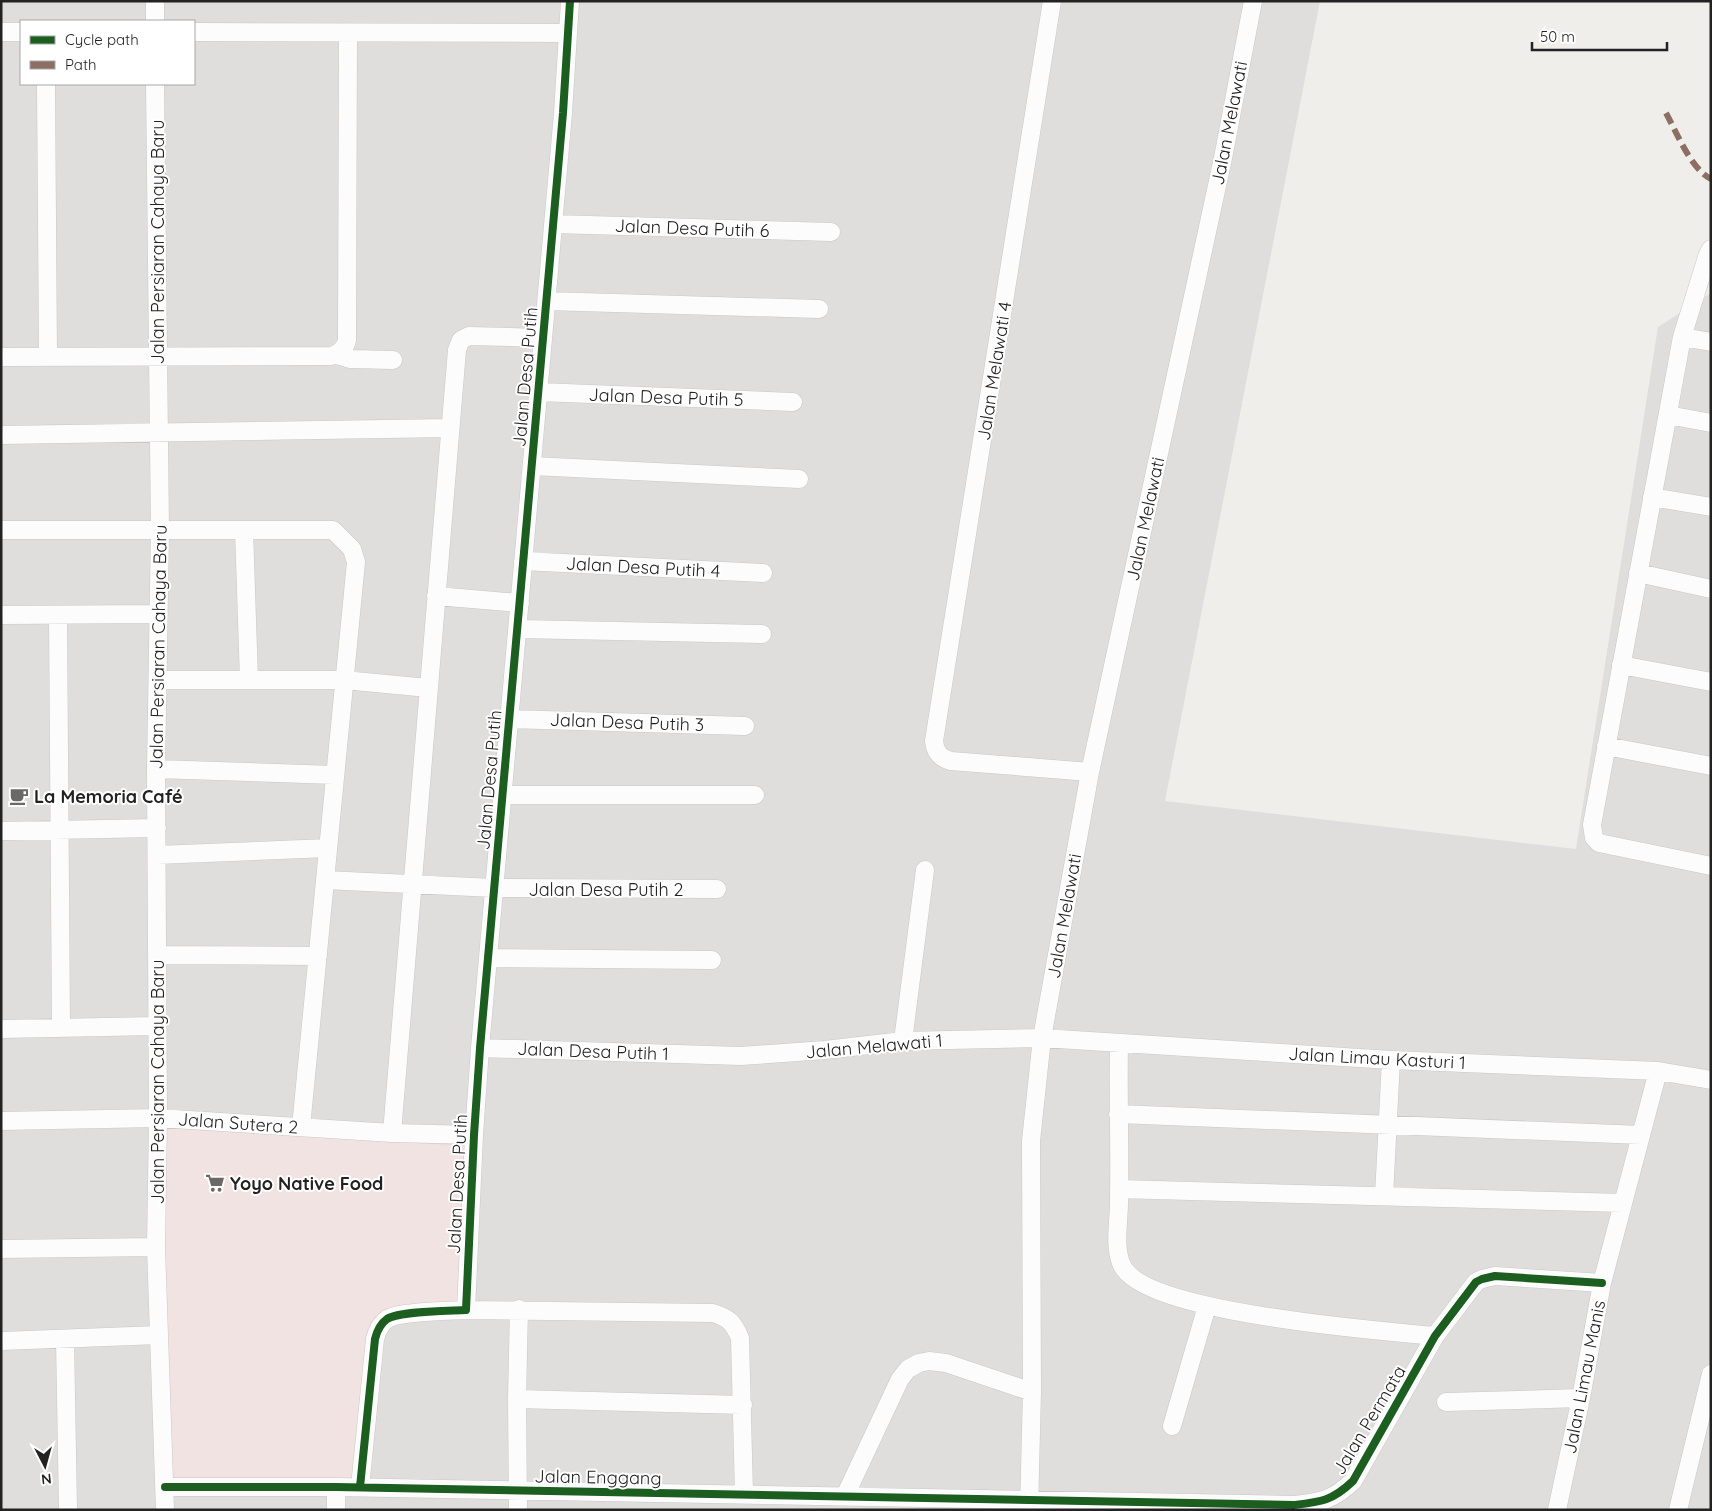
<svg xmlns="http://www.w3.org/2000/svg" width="1712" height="1511" font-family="Quicksand,sans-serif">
  <rect width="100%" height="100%" fill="#f0eeeb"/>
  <!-- residential -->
  <path fill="#dfdedc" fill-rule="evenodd" d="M 1,1 L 1320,1 L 1165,801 L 1576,849 L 1658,327 L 1711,293 L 1711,1510 L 1,1510 ZM 21,21 L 194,21 L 194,84 L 21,84 Z"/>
  <!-- commercial -->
  <path fill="#f1e3e1" d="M 166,1128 L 466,1146 L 459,1303 L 379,1315 L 354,1495 L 173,1494 L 162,1246 Z"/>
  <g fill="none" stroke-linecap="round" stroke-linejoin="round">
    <!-- minor casing -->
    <g stroke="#c9c8c7" stroke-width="19">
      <path id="minor" d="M 155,1 L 155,21
        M 1052,1 L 934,741 C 935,752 940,758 951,761 L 1090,772
        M 1,32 L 21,32
        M 194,32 L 568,33
        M 46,84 L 48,357
        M 155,84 L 160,530 L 156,769 L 158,1118 L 156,1247 L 165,1510
        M 553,224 L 831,232
        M 1711,249 L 1708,254 L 1682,337 L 1592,825 L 1594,838 L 1599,843 L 1711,866
        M 547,301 L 819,309
        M 1682,337 L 1711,342
        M 337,355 L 351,359 L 393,360
        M 1,357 L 331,356 C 340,354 345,349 347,340 L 348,33
        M 539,392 L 793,402
        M 1668,415 L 1711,423
        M 1,435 L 450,428
        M 532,466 L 799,479
        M 1652,497 L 1711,507
        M 1,530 L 333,530 L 352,549 L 356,562 L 301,1127
        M 244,530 L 249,680
        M 523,561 L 763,573
        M 1638,573 L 1711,589
        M 436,596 L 520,603
        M 1,615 L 159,614
        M 58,615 L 61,1028
        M 518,629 L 762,634
        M 1621,665 L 1711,682
        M 158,680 L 344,680 L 428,688
        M 509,719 L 745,726
        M 1606,746 L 1711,766
        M 156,769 L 335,775
        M 503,795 L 755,795
        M 1,831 L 157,828
        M 157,855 L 328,848
        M 325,880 L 494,888 L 717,889
        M 157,955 L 318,956
        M 488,958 L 712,960
        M 1,1029 L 157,1026
        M 903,1041 L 925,870
        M 1119,1043 C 1118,1096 1120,1149 1119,1202 C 1119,1222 1114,1244 1121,1263 C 1138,1313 1383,1331 1435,1336
        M 480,1048 L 741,1056 L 825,1050 L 903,1041 L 1042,1038 L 1391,1060 L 1658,1071 L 1711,1080
        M 1118,1114 L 1641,1135
        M 1,1121 L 158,1118 L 392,1133 L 474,1135
        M 392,1133 L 457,350 L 461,340 L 469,336 L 543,338
        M 1119,1189 L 1623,1203
        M 1384,1196 L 1391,1060
        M 1,1249 L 156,1247
        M 466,1310 L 713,1313 C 729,1318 733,1322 740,1338 L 744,1494
        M 65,1339 L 68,1510
        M 1,1341 L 159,1335
        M 517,1399 L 743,1405
        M 1446,1402 L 1581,1398
        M 1172,1426 L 1207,1306
        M 165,1487 L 336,1487 L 1294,1505 C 1321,1502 1332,1501 1353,1481 L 1435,1336 L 1476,1282 L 1482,1279 L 1495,1276 L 1602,1283
        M 336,1487 L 336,1510
        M 360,1487 L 375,1339 C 377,1331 380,1324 387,1319 C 400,1311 449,1311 466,1310 L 474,1135 L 480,1048 L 563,113 L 570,1
        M 845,1496 L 900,1379 L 908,1369 L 919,1363 L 929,1361 L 946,1363 L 1032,1392
        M 518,1510 L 517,1399 L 519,1309
        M 1029,1510 L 1032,1392 L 1031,1141 L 1042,1038 L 1090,772 L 1223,158 L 1253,1
        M 1557,1510 L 1581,1398 L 1602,1283 L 1658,1071
        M 1678,1510 L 1711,1374"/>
    </g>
    <!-- minor -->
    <use href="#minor" stroke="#fdfcfc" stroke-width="18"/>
    <!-- quiet -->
    <path stroke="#8d6e63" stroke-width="6" stroke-dasharray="12 6" stroke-linecap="butt" d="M 1666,113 C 1677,133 1691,169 1711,179"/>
    <!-- cycleway casing -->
    <g stroke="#fff" stroke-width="11">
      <path id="cycleway" d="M 165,1487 L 336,1487 L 1294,1505 C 1321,1502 1332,1501 1353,1481 L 1435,1336 L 1476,1282 L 1482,1279 L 1495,1276 L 1602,1283
        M 360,1487 L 375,1339 C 377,1331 380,1324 387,1319 C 400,1311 449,1311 466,1310 L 474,1135 L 480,1048 L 563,113 L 570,1"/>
    </g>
    <!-- cycleway -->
    <use href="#cycleway" stroke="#1b5e20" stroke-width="8"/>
  </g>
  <!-- icons -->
  <defs>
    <g id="cafe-bare" transform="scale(1.5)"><path d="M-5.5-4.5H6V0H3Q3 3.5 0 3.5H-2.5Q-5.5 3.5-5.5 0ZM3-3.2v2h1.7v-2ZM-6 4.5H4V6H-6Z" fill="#6a6968" stroke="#fff" stroke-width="2.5" paint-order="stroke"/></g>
    <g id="supermarket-bare" transform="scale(1.5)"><path d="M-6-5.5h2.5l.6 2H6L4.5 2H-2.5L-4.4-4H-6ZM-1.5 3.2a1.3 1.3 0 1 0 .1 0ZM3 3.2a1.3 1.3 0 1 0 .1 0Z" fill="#6a6968" stroke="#fff" stroke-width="2.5" paint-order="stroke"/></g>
  </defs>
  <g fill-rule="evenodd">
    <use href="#cafe-bare" x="19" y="796"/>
    <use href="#supermarket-bare" x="215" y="1183"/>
  </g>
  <g text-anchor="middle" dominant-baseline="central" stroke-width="4" stroke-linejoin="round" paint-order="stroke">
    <!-- street labels -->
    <g font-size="18" fill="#222" stroke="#fff">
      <text transform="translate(1229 123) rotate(-79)">Jalan Melawati</text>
      <text transform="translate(692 228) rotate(2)">Jalan Desa Putih 6</text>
      <text transform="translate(157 242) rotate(-90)">Jalan Persiaran Cahaya Baru</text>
      <text transform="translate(994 371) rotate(-81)">Jalan Melawati 4</text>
      <text transform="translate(525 377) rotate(-85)">Jalan Desa Putih</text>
      <text transform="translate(666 397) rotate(2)">Jalan Desa Putih 5</text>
      <text transform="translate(1145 519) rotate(-78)">Jalan Melawati</text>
      <text transform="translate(643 567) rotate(3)">Jalan Desa Putih 4</text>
      <text transform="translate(158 647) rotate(-89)">Jalan Persiaran Cahaya Baru</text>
      <text transform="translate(627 722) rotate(2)">Jalan Desa Putih 3</text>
      <text transform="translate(489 780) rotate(-85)">Jalan Desa Putih</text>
      <text x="606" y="889">Jalan Desa Putih 2</text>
      <text transform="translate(1064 916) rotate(-80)">Jalan Melawati</text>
      <text transform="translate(874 1046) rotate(-5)">Jalan Melawati 1</text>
      <text transform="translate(593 1051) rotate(2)">Jalan Desa Putih 1</text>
      <text transform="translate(1377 1058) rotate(3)">Jalan Limau Kasturi 1</text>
      <text transform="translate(157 1082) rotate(-90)">Jalan Persiaran Cahaya Baru</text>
      <text transform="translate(238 1123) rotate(4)">Jalan Sutera 2</text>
      <text transform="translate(457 1184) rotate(-87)">Jalan Desa Putih</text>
      <text transform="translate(1584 1377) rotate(-79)">Jalan Limau Manis</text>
      <text transform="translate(1369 1420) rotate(-59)">Jalan Permata</text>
      <text transform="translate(598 1477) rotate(1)">Jalan Enggang</text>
    </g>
    <!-- poi labels -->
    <g font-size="18" font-weight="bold" fill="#222" stroke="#fff" text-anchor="start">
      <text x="34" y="796">La Memoria Café</text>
      <text x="230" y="1183">Yoyo Native Food</text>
    </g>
  </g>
  <!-- border -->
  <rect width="1712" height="1511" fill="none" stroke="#222222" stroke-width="5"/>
  <!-- legend -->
  <rect x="20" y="20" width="175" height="65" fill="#ffffff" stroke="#a7a7a7"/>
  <rect x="30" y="36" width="25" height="8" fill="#1b5e20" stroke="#a7a7a7"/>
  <text x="65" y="45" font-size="15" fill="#222222">Cycle path</text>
  <rect x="30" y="61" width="25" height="8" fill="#8d6e63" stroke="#a7a7a7"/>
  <text x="65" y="70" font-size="15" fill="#222222">Path</text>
  <!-- north arrow -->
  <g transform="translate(45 1466) rotate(174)" stroke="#ffffff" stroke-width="4" paint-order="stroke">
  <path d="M0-4L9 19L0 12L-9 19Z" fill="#222222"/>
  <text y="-8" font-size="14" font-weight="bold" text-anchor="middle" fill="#222222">N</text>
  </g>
  <!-- scale -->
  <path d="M1532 42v8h135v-8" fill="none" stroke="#222222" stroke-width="2.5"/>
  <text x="1540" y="42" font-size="15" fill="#222222" stroke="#ffffff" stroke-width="4" paint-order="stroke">50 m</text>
</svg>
